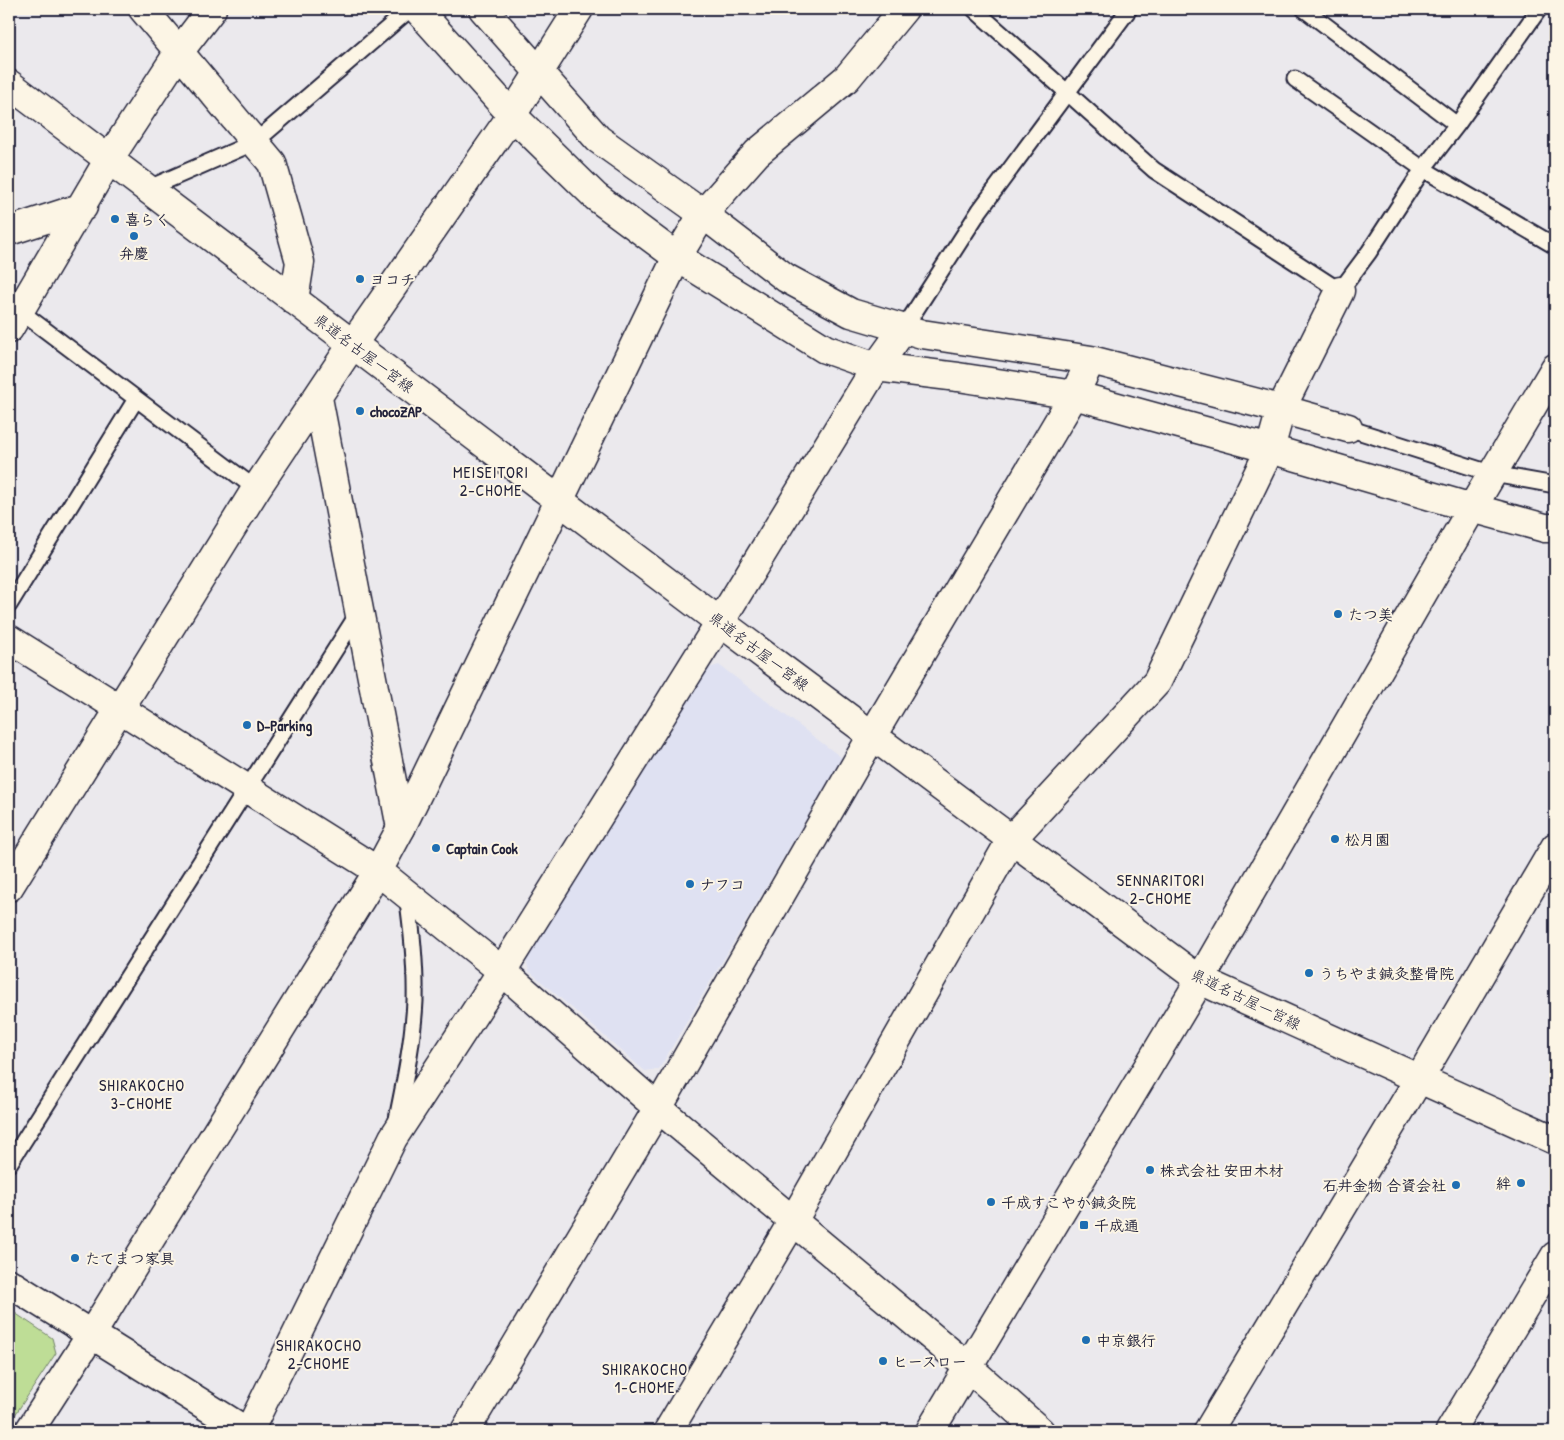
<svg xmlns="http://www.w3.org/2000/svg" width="1564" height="1440" font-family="'Patrick Hand','Klee One',sans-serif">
  <rect width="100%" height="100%" fill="#ebe9ed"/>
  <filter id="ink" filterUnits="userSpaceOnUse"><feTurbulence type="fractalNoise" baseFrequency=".02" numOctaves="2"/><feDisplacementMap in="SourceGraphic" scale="10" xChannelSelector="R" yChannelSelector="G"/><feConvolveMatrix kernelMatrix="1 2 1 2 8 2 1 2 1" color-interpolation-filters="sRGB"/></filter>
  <g filter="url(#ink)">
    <!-- built -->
    <path fill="#dfe1f2" d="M 719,665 L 842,758 L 659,1069 L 645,1071 L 529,971 L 525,955 L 705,669 Z"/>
    <!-- green -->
    <path fill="#bedd96" stroke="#708068" d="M 9,1309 L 52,1338 L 56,1353 L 9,1424 Z"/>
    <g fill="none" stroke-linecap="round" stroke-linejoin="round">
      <!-- lane casing -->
      <g stroke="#22223b" stroke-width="19">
        <path id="lane" d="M 974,9 L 1154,170 L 1340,291 L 1369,252 L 1423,169 L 1457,125 L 1539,9
          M 1304,9 L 1457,125
          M 1295,79 L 1423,169 L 1555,246
          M 147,189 L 255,142 L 410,9
          M 16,308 L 256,489
          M 904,328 L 980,210 L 1129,9
          M 1348,428 L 1493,474 L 1555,485
          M 9,605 L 136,399
          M 397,1119 C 405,1080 413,1041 415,1001 C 416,966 412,930 407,894
          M 9,1164 L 359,612"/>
      </g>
      <!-- street casing -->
      <g stroke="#22223b" stroke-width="31">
        <path id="street" d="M 143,9 L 272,163 L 300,262 L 294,300
          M 417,9 L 512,115 L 596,197 L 677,257 L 825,349 L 876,367 L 958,377 L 1074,395 L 1270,449 L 1472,508 L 1545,528 L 1555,528
          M 483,9 L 598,139 L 703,214 L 786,278 L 851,313 L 922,334 L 1091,360 L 1281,409 L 1348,428
          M 9,231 L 83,207
          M 9,329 L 109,159 L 179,52 L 212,9
          M 318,398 L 401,828
          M 9,639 L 378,871
          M 9,887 L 256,489 L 352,345 L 512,115 L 579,9
          M 9,1283 L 246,1431
          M 249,1431 L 393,1138 L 502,971 L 720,622 L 876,367 L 904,328
          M 465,1431 L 658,1108 L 872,736 L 1074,395 L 1091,360
          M 668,1431 L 793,1221 L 1011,840 L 1157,682 L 1270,449 L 1281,409 L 1340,291
          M 1208,1431 L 1419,1079 L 1555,847
          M 1450,1431 L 1555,1256"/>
      </g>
      <!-- secondary casing -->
      <g stroke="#22223b" stroke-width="31">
        <path id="secondary" d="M 9,84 L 720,622 L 1200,980 L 1555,1140
          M 378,871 L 502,971 L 658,1108 L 968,1367 L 1040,1431
          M 29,1431 L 91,1335 L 378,871 L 401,828 L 677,257 L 703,214 L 757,153 L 847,78 L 904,9
          M 930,1431 L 1200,980 L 1472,508 L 1555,368"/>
      </g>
      <!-- lane -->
      <use href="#lane" stroke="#fcf5e5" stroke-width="15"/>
      <!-- street -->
      <use href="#street" stroke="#fcf5e5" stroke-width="28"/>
      <!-- secondary -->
      <use href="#secondary" stroke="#fcf5e5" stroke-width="28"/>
    </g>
  </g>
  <!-- markers -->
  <g fill="#1f6fb2" stroke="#fcf5e5" stroke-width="2">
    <circle cx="115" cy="219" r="5"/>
    <circle cx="134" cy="236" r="5"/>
    <circle cx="360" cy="279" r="5"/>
    <circle cx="360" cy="411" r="5"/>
    <circle cx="1338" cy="614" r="5"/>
    <circle cx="247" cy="725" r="5"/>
    <circle cx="1335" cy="839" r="5"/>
    <circle cx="436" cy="848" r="5"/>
    <circle cx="690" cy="884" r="5"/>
    <circle cx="1309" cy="973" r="5"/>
    <circle cx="1150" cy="1170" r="5"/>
    <circle cx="1521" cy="1183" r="5"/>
    <circle cx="1456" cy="1185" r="5"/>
    <circle cx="991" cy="1202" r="5"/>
    <rect x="1079" y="1220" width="10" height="10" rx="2.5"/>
    <circle cx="75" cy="1258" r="5"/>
    <circle cx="1086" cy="1340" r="5"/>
    <circle cx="883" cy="1361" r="5"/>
  </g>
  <g text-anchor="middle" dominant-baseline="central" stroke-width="4" stroke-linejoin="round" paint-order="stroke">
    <!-- poi labels -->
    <g font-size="15" font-weight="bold" fill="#22223b" stroke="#fcf5e5" text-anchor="start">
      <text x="125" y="219">喜らく</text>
      <text x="134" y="253" text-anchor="middle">弁慶</text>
      <text x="370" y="279">ヨコチ</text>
      <text x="370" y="411">chocoZAP</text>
      <text x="1348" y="614">たつ美</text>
      <text x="257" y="725">D-Parking</text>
      <text x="1345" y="839">松月園</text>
      <text x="446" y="848">Captain Cook</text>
      <text x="700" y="884">ナフコ</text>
      <text x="1319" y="973">うちやま鍼灸整骨院</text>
      <text x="1160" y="1170">株式会社 安田木材</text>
      <text x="1511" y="1183" text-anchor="end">絆</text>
      <text x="1446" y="1185" text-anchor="end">石井金物 合資会社</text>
      <text x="1001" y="1202">千成すこやか鍼灸院</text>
      <text x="1094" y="1225">千成通</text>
      <text x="85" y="1258">たてまつ家具</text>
      <text x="1096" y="1340">中京銀行</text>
      <text x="893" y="1361">ヒースロー</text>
    </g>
    <!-- street labels -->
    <g font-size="15" fill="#22223b" stroke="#fcf5e5">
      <text transform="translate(364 353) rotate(37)">県道名古屋一宮線</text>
      <text transform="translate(759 651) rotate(37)">県道名古屋一宮線</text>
      <text transform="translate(1246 999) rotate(26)">県道名古屋一宮線</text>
    </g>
    <!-- neighbourhood labels -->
    <g font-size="16" letter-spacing="1" fill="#22223b" stroke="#fcf5e5">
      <text x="491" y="472">MEISEITORI<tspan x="491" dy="18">2-CHOME</tspan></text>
      <text x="1161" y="880">SENNARITORI<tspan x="1161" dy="18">2-CHOME</tspan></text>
      <text x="142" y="1085">SHIRAKOCHO<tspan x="142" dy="18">3-CHOME</tspan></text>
      <text x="319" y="1345">SHIRAKOCHO<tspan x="319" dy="18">2-CHOME</tspan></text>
      <text x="645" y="1369">SHIRAKOCHO<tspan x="645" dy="18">1-CHOME</tspan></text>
    </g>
  </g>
  <!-- margin -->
  <rect width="1564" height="1440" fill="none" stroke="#fcf5e5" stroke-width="30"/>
  <rect x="15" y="15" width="1534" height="1410" fill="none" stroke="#22223b" stroke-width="2" filter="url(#ink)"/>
</svg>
